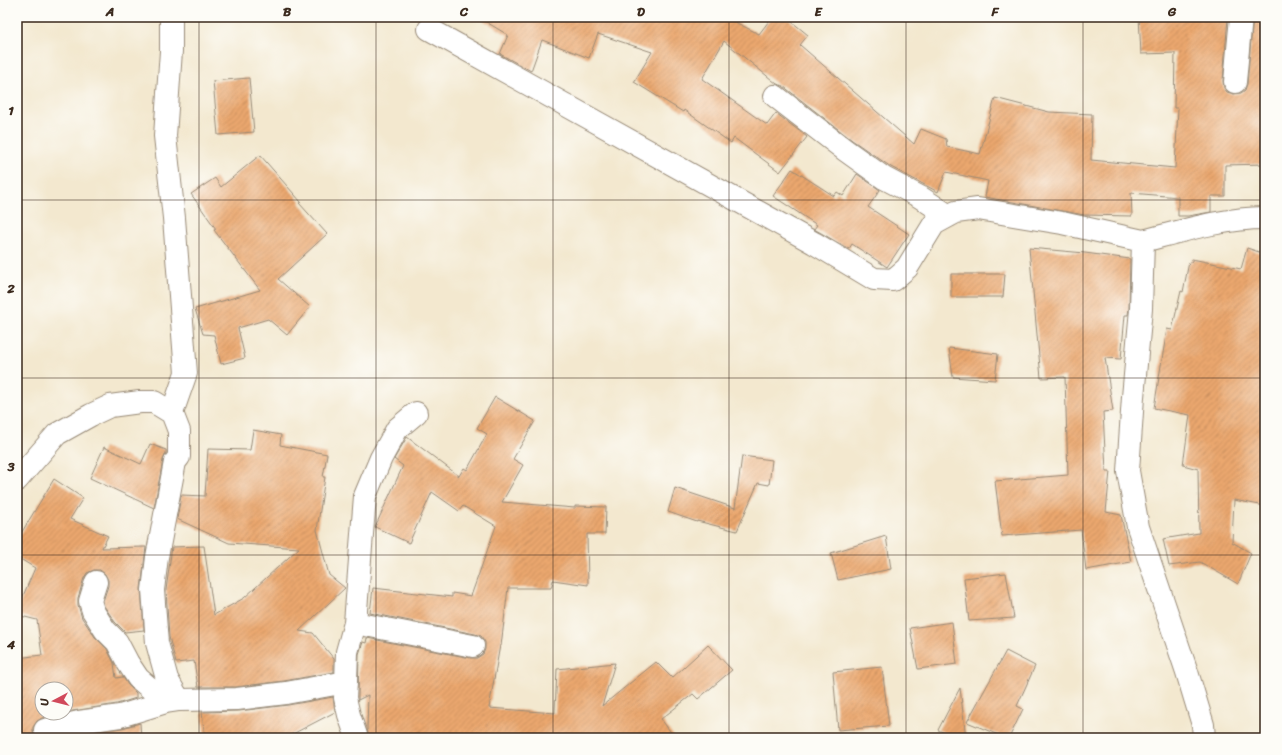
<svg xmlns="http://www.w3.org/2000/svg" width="1282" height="755" font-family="Sriracha,sans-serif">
  <defs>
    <pattern id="building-hatch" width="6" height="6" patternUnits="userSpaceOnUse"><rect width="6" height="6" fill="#eba76e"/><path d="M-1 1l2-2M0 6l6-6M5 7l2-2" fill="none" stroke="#c0885a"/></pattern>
  </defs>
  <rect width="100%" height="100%" fill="#fdfcf7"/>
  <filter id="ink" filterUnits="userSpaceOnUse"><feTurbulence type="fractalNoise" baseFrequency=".025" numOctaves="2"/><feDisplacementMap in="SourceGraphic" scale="8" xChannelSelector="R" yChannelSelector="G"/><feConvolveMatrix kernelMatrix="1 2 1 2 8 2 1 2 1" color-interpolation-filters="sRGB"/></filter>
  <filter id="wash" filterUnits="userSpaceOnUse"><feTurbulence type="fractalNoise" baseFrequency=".012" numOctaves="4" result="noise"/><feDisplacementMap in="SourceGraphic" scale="16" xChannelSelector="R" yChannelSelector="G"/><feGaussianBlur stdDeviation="0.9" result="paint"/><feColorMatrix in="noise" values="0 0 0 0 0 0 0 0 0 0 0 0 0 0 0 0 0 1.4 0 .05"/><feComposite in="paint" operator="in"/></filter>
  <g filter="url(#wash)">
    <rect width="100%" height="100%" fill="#f3e8cf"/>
    <g id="blocks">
      <!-- building -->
      <path fill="url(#building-hatch)" d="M 478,17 L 738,17 L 735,22 L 759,34 L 772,17 L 786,17 L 808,35 L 800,45 L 914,144 L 921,129 L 946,139 L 947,147 L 980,154 L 995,98 L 1049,112 L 1092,114 L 1091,160 L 1175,168 L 1178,108 L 1174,108 L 1175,53 L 1141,54 L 1139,17 L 1228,17 L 1223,81 L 1224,88 L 1227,92 L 1234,94 L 1241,93 L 1245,90 L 1247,84 L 1253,17 L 1265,17 L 1265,164 L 1225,165 L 1225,196 L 1211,196 L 1211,212 L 1188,216 L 1178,216 L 1178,197 L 1131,193 L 1132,216 L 1084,215 L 985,197 L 988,181 L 946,172 L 938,192 L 891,167 L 852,140 L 783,86 L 777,84 L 724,41 L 702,79 L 767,125 L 776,113 L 807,137 L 780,172 L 734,138 L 731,143 L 684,110 L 683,112 L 634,82 L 652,52 L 598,34 L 589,58 L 542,40 L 531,71 L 500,54 L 508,35 Z
        M 249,78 L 254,132 L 218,135 L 213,81 Z
        M 260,155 L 301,202 L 299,203 L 327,234 L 278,279 L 310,307 L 287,335 L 268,319 L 238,328 L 245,358 L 221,364 L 214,335 L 203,334 L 195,309 L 260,290 L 214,230 L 216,229 L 191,194 L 215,178 L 221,187 Z
        M 792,169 L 834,196 L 837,192 L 843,196 L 857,174 L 880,190 L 868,207 L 909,234 L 887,267 L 852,244 L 849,249 L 814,229 L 817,225 L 773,196 Z
        M 1029,248 L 1085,253 L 1130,259 L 1129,308 L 1128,315 L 1125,315 L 1121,359 L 1105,358 L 1113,411 L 1103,412 L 1106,471 L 1110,471 L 1106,512 L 1121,515 L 1131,562 L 1086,570 L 1081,530 L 1002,536 L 995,481 L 1068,475 L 1065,377 L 1041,378 Z
        M 1247,248 L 1265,254 L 1265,506 L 1234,500 L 1232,542 L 1251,553 L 1238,584 L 1200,562 L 1169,566 L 1163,539 L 1199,533 L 1198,469 L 1183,465 L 1190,415 L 1154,408 L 1167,329 L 1172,330 L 1181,291 L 1183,292 L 1189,262 L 1192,262 L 1192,259 L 1241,269 Z
        M 951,274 L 1005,274 L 1003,297 L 951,297 Z
        M 949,348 L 998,354 L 995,380 L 953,377 Z
        M 495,397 L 535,421 L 513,459 L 523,465 L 502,502 L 575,508 L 575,506 L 606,507 L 605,534 L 587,534 L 588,585 L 553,580 L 551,588 L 508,588 L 501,646 L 500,645 L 489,708 L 555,713 L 557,669 L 615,663 L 602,706 L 656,662 L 672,678 L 708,645 L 732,670 L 698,699 L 693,694 L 661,719 L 675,738 L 369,738 L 367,729 L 368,695 L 358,700 L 358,697 L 359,654 L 363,642 L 366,643 L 367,638 L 471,658 L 477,658 L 483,654 L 485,649 L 485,642 L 481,636 L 475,634 L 370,613 L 373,588 L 452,597 L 452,593 L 471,596 L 496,526 L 463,506 L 459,511 L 432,492 L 409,543 L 375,527 L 403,466 L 394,459 L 407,437 L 459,476 L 464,468 L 467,470 L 487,434 L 477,428 Z
        M 253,430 L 281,435 L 280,445 L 327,454 L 323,477 L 325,477 L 317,530 L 329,575 L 345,588 L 299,631 L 313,633 L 334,659 L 334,672 L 284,681 L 236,687 L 198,687 L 194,661 L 176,663 L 169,637 L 166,590 L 172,547 L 204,546 L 214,615 L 244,598 L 299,548 L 229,543 L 177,519 L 181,495 L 205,496 L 208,449 L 250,450 Z
        M 150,444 L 166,450 L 166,453 L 163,460 L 154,508 L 90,478 L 104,447 L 141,464 Z
        M 742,456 L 772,460 L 769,485 L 758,483 L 737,531 L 697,521 L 697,522 L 668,512 L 675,488 L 735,508 Z
        M 54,479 L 83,498 L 70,519 L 108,536 L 102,548 L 146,547 L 141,589 L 144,630 L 125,632 L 115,622 L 104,606 L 103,601 L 108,586 L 108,580 L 105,574 L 100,570 L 94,570 L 87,573 L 84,578 L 78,598 L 78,605 L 82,618 L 95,637 L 107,649 L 114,663 L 116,678 L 123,677 L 128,685 L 136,693 L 136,698 L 117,704 L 66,712 L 66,689 L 42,689 L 42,713 L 63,713 L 42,718 L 37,721 L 33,727 L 33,732 L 36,738 L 17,738 L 17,658 L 42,655 L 37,620 L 17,615 L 17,610 L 35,568 L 17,557 L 17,540 Z
        M 886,536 L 891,569 L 838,580 L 831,553 Z
        M 1006,573 L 1014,618 L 969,621 L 964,578 Z
        M 952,622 L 957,664 L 918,669 L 910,628 Z
        M 1006,651 L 1035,666 L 1017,706 L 1023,709 L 1009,738 L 1006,738 L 967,722 Z
        M 882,667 L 889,726 L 838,730 L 833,672 Z
        M 960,688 L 966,738 L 957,738 L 938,730 Z
        M 333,697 L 335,712 L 285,738 L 205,738 L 202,712 L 239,711 L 288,705 Z
        M 140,723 L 141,738 L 66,738 L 81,734 L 122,728 Z"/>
    </g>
  </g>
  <g filter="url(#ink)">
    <use href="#blocks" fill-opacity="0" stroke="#978976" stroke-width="1"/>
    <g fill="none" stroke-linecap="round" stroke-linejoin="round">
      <!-- street casing -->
      <g stroke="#978976" stroke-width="24">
        <path id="street" d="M 171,17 L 171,51 L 165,136 L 174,218 L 186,373 L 172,413
          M 429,29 L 814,243 L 874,279 L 893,280 L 907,268 L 934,224 L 956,212 L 978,209 L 1062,223 L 1143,241
          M 1235,82 L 1241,17
          M 775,96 L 845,150 L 884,178 L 920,197 L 949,216
          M 17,480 L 57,434 L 91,415 L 110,406 L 140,402 L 154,402 L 172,413 L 179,431 L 179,457 L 175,462 L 157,557 L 153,590 L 157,643 L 167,679 L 179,700 L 237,699 L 286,693 L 346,682 L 347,652 L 355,623 L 365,496 L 381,458 L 397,429 L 416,413
          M 96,582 L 90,601 L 93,611 L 105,630 L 117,642 L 128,663 L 138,678 L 166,702 L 179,700
          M 355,623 L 473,646
          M 346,682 L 345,698 L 349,715 L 357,738
          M 45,730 L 79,722 L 120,716 L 166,702
          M 1204,738 L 1203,725 L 1187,672 L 1138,527 L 1128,471 L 1133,397 L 1141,309 L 1143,241 C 1182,231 1224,218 1265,218"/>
      </g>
      <!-- street -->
      <use href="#street" stroke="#fff" stroke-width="22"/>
    </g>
  </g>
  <!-- grid -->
  <path fill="none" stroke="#3b2a1e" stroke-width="1" stroke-opacity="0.55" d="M 199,17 L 199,738M 376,17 L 376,738M 553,17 L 553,738M 729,17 L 729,738M 906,17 L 906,738M 1083,17 L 1083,738M 17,200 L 1265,200M 17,378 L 1265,378M 17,555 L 1265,555"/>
  <!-- margin -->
  <rect width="1282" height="755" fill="none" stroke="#fdfcf7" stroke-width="44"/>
  <!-- north arrow -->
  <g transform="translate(54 701) rotate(263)"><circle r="19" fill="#fdfcf7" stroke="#afa8a0"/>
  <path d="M0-3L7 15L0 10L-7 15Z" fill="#d1495b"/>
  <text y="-6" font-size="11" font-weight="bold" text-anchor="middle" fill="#3b2a1e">U</text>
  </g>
  <rect x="22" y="22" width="1238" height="711" fill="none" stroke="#3b2a1e" stroke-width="1.5"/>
  <g font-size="13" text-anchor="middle" font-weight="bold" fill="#3b2a1e">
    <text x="110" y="16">A</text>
    <text x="287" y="16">B</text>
    <text x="464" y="16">C</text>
    <text x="641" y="16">D</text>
    <text x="818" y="16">E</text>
    <text x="995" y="16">F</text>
    <text x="1172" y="16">G</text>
    <text x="11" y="115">1</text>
    <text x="11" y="293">2</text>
    <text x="11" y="471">3</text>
    <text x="11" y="649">4</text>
  </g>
</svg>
